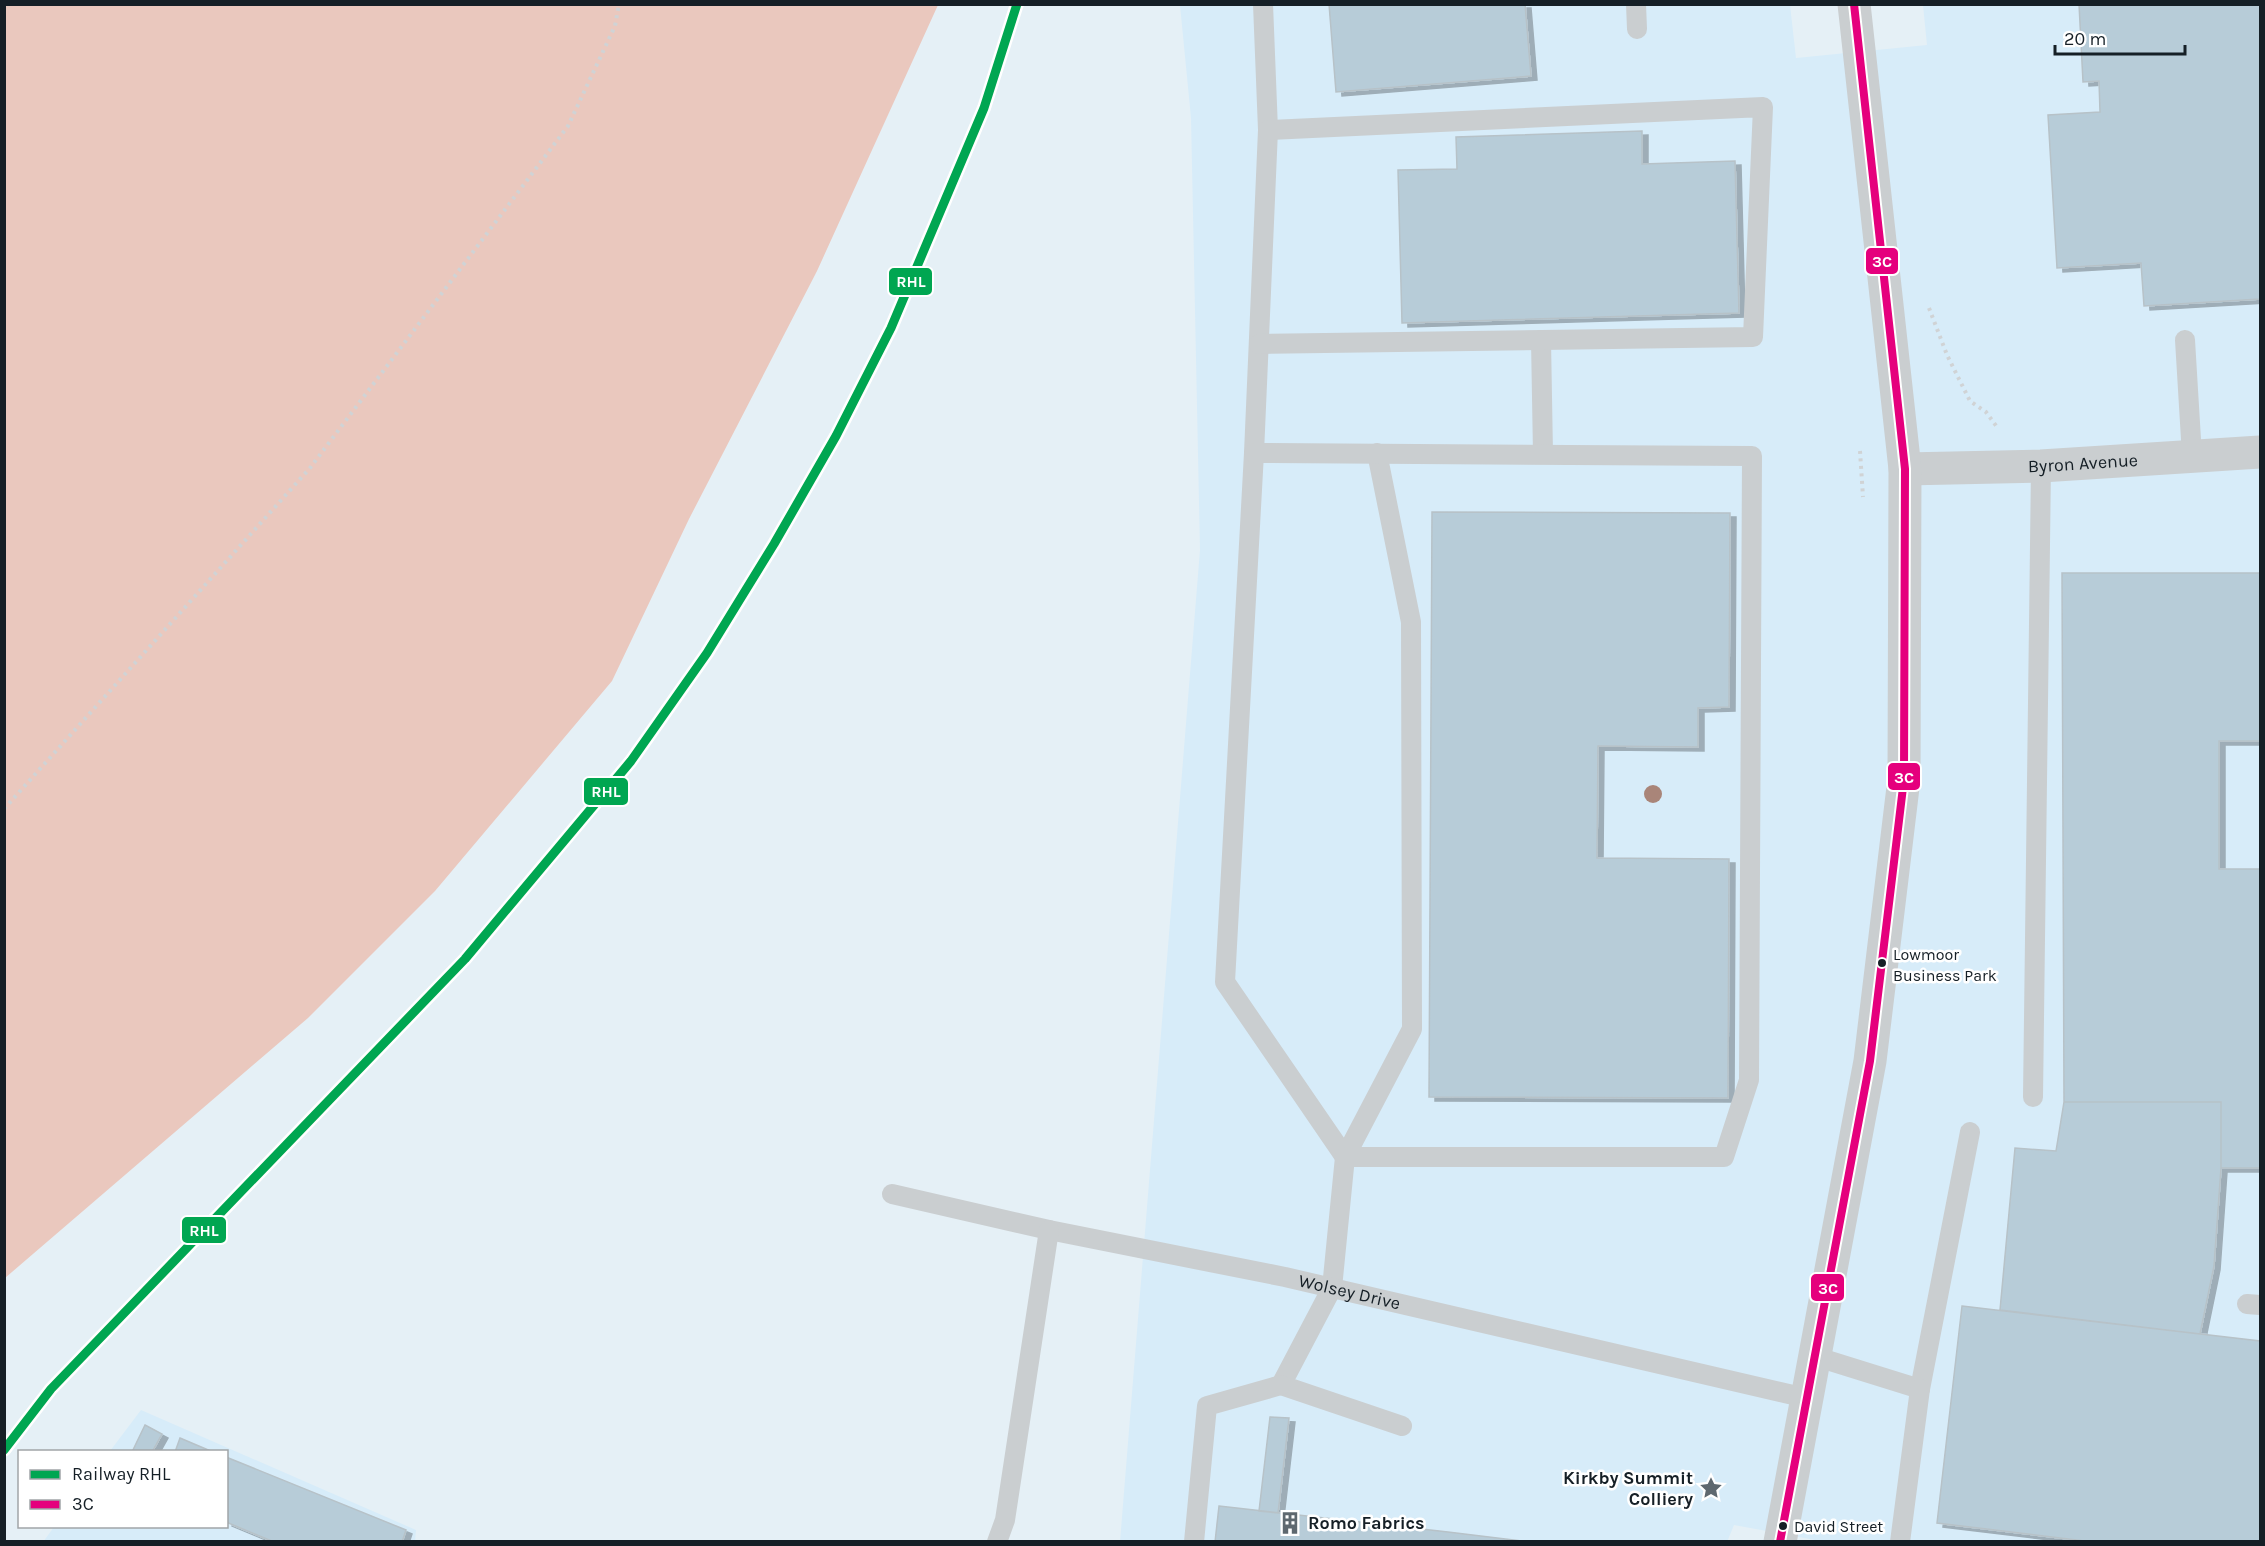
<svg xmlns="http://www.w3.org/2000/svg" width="2265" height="1546" font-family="Karla,sans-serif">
  <defs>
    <filter id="shadow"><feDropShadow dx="6" dy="4" stdDeviation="0" flood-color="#0004"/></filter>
  </defs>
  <rect width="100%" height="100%" fill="#e5f0f6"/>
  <!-- built -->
  <path fill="#d7ecf9" d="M 1180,5 L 1790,5 L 1796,58 L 1927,45 L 1923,5 L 2260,5 L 2260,1541 L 1826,1542 L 1734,1525 L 1727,1542 L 1120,1542 L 1200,550 L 1191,118 Z
    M 141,1410 L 416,1530 L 415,1542 L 43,1542 L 54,1527 L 226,1526 L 226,1452 L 110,1451 Z"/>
  <!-- green -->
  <path fill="#eac8be" d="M 5,4 L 938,5 L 817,271 L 689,519 L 612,681 L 435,891 L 308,1018 L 5,1278 Z"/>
  <!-- building -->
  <path fill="#b7ccd8" stroke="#b7c2c8" stroke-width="1.5" filter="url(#shadow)" d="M 1329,4 L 1525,4 L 1531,76 L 1336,92 Z
    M 2079,4 L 2260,4 L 2260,299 L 2144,306 L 2141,263 L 2057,268 L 2048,115 L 2100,112 L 2099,81 L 2083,82 Z
    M 1642,131 L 1642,164 L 1735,161 L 1739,313 L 1402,323 L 1398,170 L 1457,169 L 1456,137 Z
    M 1432,512 L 1730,513 L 1729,707 L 1698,708 L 1698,747 L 1598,746 L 1597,858 L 1729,859 L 1728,1098 L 1429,1097 Z
    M 2062,573 L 2260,573 L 2260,741 L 2219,741 L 2219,869 L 2260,869 L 2260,1168 L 2221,1168 L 2221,1102 L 2064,1102 Z
    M 2064,1102 L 2221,1102 L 2221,1168 L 2214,1266 L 2200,1334 L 2000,1310 L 2015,1148 L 2056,1151 Z
    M 1962,1306 L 2260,1341 L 2260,1542 L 2093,1542 L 1937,1523 Z
    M 1270,1417 L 1289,1418 L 1278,1513 L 1259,1511 Z
    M 145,1425 L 162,1434 L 152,1452 L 132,1452 Z
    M 180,1438 L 213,1452 L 175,1452 Z
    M 226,1457 L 406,1530 L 402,1542 L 274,1542 L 226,1522 Z
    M 1219,1506 L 1448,1532 L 1531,1542 L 1215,1542 Z"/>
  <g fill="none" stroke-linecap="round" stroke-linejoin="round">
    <!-- path -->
    <path stroke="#d0d3d5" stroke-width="4" stroke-dasharray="3 4.5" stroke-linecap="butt" d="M 1929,308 L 1947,355 L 1970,401 L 1986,412 L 1997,427
      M 1860,451 L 1863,497
      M 4,809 L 310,468 L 568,126 L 615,26 L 619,4"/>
    <!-- service -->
    <g stroke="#caced0" stroke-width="20">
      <path d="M 1263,4 L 1268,130 L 1254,453 L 1225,982 L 1345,1157 L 1412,1029 L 1411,622 L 1377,453"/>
      <path d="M 1636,4 L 1637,29"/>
      <path d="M 1541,340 L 1543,454"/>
      <path d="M 2185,340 L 2192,456"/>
      <path d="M 1259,344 L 1753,337 L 1763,107 L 1268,130"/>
      <path d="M 1254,453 L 1752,456 L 1749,1080 L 1724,1157 L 1345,1157 L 1332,1288 L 1281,1385 L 1402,1426"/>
      <path d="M 2033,1097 L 2041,466"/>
      <path id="s1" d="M 892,1194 L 1049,1230 L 1285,1277 L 1806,1398"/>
      <path d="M 2247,1304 L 2260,1305"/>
      <path d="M 1814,1356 L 1920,1389 L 1970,1132"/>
      <path d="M 997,1542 L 1005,1520 L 1049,1230"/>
      <path d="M 1194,1542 L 1207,1406 L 1281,1385"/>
      <path d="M 1900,1542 L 1920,1389"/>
    </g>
    <!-- minor -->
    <path stroke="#caced0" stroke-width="33" id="s2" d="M 1905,469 L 2041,466 L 2260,452"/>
    <!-- secondary -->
    <path stroke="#caced0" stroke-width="33" d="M 1780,1542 L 1870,1061 L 1904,779 L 1905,469 L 1854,4"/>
    <!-- bus-1 casing -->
    <g stroke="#fff" stroke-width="12">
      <path id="bus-1" d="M 1780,1542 L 1870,1061 L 1904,779 L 1905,469 L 1854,4"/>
    </g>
    <!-- bus-1 -->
    <use href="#bus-1" stroke="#e5007d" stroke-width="8"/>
    <!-- rail-1 casing -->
    <g stroke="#fff" stroke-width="14">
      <path id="rail-1" d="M 4,1450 L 51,1389 L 465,959 L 631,761 L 707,653 L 774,544 L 836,436 L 891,328 L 984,108 L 1017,4"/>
    </g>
    <!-- rail-1 -->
    <use href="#rail-1" stroke="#00a651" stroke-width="9"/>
  </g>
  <!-- trees -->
  <circle fill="#a98579" cx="1653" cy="794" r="9"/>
  <!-- icons -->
  <defs>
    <g id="sight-bare" transform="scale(1.8)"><path d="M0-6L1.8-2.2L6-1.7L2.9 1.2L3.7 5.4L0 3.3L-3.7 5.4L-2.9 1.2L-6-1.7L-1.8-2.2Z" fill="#5e686f" stroke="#fff" stroke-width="2.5" paint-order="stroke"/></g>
    <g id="building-bare" transform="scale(1.8)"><path d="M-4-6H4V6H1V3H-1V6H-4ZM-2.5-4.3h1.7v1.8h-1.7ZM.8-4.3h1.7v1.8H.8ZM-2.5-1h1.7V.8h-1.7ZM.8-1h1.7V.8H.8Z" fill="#5e686f" stroke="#fff" stroke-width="2.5" paint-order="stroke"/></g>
  </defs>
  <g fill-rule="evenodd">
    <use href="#sight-bare" x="1711" y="1488"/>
    <use href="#building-bare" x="1290" y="1523"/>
  </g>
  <!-- markers -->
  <g fill="#151f26" stroke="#fff" stroke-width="2">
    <circle cx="1882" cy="963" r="5"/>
    <circle cx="1783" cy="1526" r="5"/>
  </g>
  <g text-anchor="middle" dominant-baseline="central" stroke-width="5" stroke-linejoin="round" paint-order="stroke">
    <!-- bus labels -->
    <g font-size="16" fill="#151f26" stroke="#fff" text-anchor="start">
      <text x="1893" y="954">Lowmoor<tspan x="1893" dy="21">Business Park</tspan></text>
      <text x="1794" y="1526">David Street</text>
    </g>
    <!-- street labels -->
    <g font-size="18" fill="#151f26" stroke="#fff">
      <text stroke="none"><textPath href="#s2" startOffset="178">Byron Avenue</textPath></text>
      <text stroke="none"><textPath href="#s1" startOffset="468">Wolsey Drive</textPath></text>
    </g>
    <!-- poi labels -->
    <g font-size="18" font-weight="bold" fill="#151f26" stroke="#fff" text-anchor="end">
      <text x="1693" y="1478">Kirkby Summit<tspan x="1693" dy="21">Colliery</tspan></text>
      <text x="1308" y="1523" text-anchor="start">Romo Fabrics</text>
    </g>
  </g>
  <g stroke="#fff" stroke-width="2">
    <rect x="1865" y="247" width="34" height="28" rx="6" fill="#e5007d"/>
    <rect x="888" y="267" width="45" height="29" rx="6" fill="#00a651"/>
    <rect x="1887" y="762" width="34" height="29" rx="6" fill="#e5007d"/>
    <rect x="583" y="777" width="46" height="29" rx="6" fill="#00a651"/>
    <rect x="181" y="1216" width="46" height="28" rx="6" fill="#00a651"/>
    <rect x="1810" y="1273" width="35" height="29" rx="6" fill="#e5007d"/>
  </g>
  <g font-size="16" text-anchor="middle" font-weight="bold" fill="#fff">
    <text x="1882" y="267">3C</text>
    <text x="911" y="287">RHL</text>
    <text x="1904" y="783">3C</text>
    <text x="606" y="797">RHL</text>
    <text x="204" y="1236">RHL</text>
    <text x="1828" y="1294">3C</text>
  </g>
  <!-- border -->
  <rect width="2265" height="1546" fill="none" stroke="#151f26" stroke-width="12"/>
  <!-- legend -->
  <rect x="18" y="1450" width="210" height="78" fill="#ffffff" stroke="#a1a5a8" stroke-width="1.5"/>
  <rect x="30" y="1470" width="30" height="9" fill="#00a651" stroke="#a1a5a8" stroke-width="1.5"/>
  <text x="72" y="1480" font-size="18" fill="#151f26">Railway RHL</text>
  <rect x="30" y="1500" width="30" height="9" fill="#e5007d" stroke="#a1a5a8" stroke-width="1.5"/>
  <text x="72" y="1510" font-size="18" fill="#151f26">3C</text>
  <!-- scale -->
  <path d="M2055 45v9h130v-9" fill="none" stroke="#151f26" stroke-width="3"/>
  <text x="2064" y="45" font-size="18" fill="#151f26" stroke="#ffffff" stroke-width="4.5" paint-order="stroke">20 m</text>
</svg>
